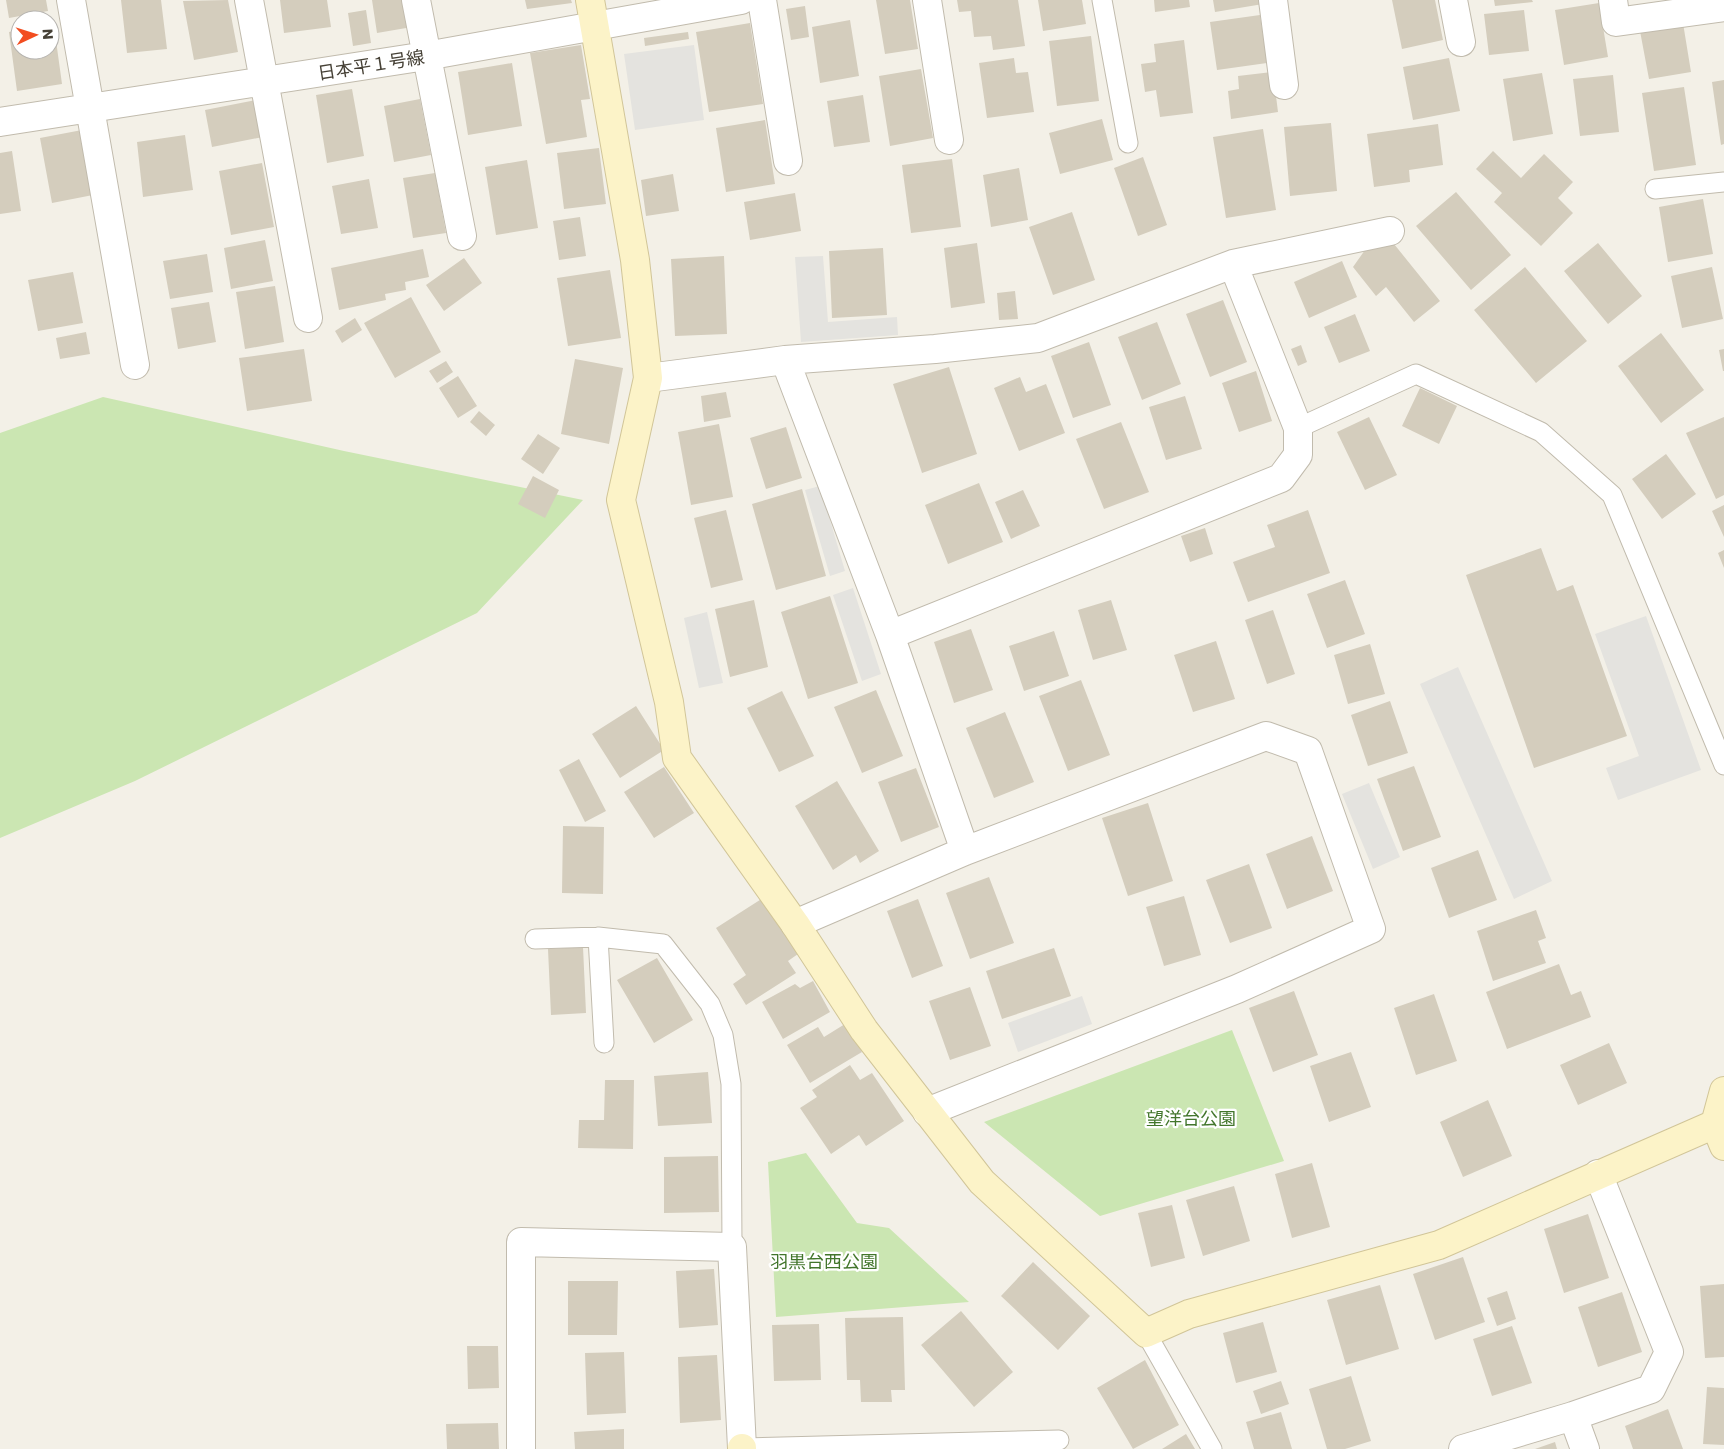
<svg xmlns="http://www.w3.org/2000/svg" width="1724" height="1449" font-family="Poppins,'Noto Sans JP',sans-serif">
  <rect width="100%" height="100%" fill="#f3f0e7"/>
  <!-- green -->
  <path fill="#cbe6b2" d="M 103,397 L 344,451 L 583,500 L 477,613 L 135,781 L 0,838 L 0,433 Z
    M 1232,1030 L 1284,1161 L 1100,1216 L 984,1122 Z
    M 806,1153 L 857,1223 L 889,1228 L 969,1302 L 776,1317 L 768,1162 Z"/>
  <!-- parking -->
  <path fill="#e4e3df" d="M 694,45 L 704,120 L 635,130 L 624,54 Z
    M 823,256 L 828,322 L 897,317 L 898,335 L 801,342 L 795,257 Z
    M 820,486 L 845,571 L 830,576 L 805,490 Z
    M 853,588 L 881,674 L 862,681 L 833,595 Z
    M 707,612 L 723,683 L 699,688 L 684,618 Z
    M 1646,616 L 1701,770 L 1618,800 L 1606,768 L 1639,756 L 1595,634 Z
    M 1458,667 L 1552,881 L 1514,899 L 1420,684 Z
    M 1369,783 L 1400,857 L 1373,869 L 1342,794 Z
    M 1082,996 L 1092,1024 L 1018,1052 L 1008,1023 Z"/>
  <!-- building -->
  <path fill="#d4cdbd" d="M 6,0 L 46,0 L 48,11 L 9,18 Z
    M 121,0 L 161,0 L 167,49 L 127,53 Z
    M 228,0 L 238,52 L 194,60 L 183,1 Z
    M 280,0 L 327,0 L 331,27 L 284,33 Z
    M 372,0 L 408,0 L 412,27 L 377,33 Z
    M 525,0 L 571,0 L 572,3 L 527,9 Z
    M 876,0 L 910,0 L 918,49 L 885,54 Z
    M 957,0 L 1018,0 L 1025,46 L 993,50 L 991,36 L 974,37 L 971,11 L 959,12 Z
    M 1038,0 L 1082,0 L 1086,24 L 1043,31 Z
    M 1154,0 L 1189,0 L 1190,7 L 1155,12 Z
    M 1213,0 L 1263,0 L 1263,4 L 1215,12 Z
    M 1392,0 L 1435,0 L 1443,40 L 1402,49 Z
    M 1494,0 L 1532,0 L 1533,2 L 1495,6 Z
    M 1599,3 L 1608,57 L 1564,65 L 1555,10 Z
    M 805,6 L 809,37 L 791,40 L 786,9 Z
    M 366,10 L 371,43 L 353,46 L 348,13 Z
    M 1524,10 L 1529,51 L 1489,55 L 1484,14 Z
    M 1260,15 L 1267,63 L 1217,70 L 1210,22 Z
    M 850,20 L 859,76 L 820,83 L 812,27 Z
    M 750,23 L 763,104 L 709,112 L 696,32 Z
    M 1683,23 L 1691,72 L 1649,79 L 1640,31 Z
    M 50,26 L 54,26 L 62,84 L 17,91 L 9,32 L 20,30 L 20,50 L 50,50 Z
    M 688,32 L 689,39 L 645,46 L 644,38 Z
    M 1091,36 L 1099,101 L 1057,106 L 1049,41 Z
    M 1184,40 L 1193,113 L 1160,117 L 1156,90 L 1145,92 L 1141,64 L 1156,62 L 1154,44 Z
    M 581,45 L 590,99 L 581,100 L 587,137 L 546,144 L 530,53 Z
    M 1014,58 L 1016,73 L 1028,72 L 1034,112 L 987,118 L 979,63 Z
    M 1449,58 L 1460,111 L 1413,120 L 1403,67 Z
    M 512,63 L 522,126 L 468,135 L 458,72 Z
    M 921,69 L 933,138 L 890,146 L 879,76 Z
    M 1273,72 L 1278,112 L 1231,119 L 1228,91 L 1239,89 L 1238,76 Z
    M 1542,73 L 1553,134 L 1513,141 L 1503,79 Z
    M 1613,75 L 1619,132 L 1580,136 L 1573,79 Z
    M 1724,80 L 1724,144 L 1721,145 L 1712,82 Z
    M 1684,87 L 1696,165 L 1654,171 L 1642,93 Z
    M 352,89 L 364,156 L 327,163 L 316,95 Z
    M 863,95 L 870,142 L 834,147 L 827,101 Z
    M 420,99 L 431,155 L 394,162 L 384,106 Z
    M 256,100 L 263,137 L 212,147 L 205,110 Z
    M 1102,119 L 1113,160 L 1060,174 L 1049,133 Z
    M 765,120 L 775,184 L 726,192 L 716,128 Z
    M 1331,123 L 1337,191 L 1290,196 L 1284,127 Z
    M 1438,124 L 1443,165 L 1409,170 L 1410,182 L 1374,187 L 1367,134 Z
    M 1263,129 L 1276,210 L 1226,218 L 1213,137 Z
    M 82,130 L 93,195 L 52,203 L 40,138 Z
    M 185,135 L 193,190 L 143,197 L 137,142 Z
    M 599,148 L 606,204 L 564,209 L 557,153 Z
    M 12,151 L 21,211 L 0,214 L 0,153 Z
    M 1493,151 L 1521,178 L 1544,154 L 1573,182 L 1558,198 L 1573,213 L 1541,246 L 1494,202 L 1502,193 L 1476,169 Z
    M 1143,157 L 1167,225 L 1138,236 L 1114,168 Z
    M 952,159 L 961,227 L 911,233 L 902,165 Z
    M 527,160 L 538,228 L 496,235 L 485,167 Z
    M 262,163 L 274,227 L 231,235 L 219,171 Z
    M 1019,168 L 1028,220 L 991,227 L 983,175 Z
    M 435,173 L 446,233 L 413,238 L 403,178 Z
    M 673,174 L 679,211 L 646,216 L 641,180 Z
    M 369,179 L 378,228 L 341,234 L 332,186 Z
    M 1456,192 L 1511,255 L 1471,290 L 1416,226 Z
    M 795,193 L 801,231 L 750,240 L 744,202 Z
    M 1703,199 L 1713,254 L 1668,262 L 1659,207 Z
    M 1072,212 L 1095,280 L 1053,295 L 1029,227 Z
    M 580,217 L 586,256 L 559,260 L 553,221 Z
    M 265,240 L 273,281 L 231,289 L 224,248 Z
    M 977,243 L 985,303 L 951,308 L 944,248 Z
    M 1598,243 L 1642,296 L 1608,324 L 1564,271 Z
    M 1394,244 L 1440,301 L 1414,322 L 1386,287 L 1376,296 L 1353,267 L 1365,250 Z
    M 883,248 L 887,315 L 832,318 L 829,251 Z
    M 423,249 L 429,277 L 405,282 L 406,290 L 385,294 L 386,300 L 339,310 L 331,268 Z
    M 207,254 L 213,292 L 170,299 L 163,261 Z
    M 724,256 L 727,334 L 675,336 L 671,259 Z
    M 464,258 L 482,283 L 444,311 L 426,285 Z
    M 1342,261 L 1357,297 L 1309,318 L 1294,282 Z
    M 1525,267 L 1587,341 L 1536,383 L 1474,310 Z
    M 1712,267 L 1723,319 L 1682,328 L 1671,276 Z
    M 610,270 L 621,338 L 568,346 L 557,278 Z
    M 73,272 L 83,323 L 38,331 L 28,280 Z
    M 275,286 L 284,342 L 245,349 L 236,292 Z
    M 1015,291 L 1018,319 L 999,320 L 997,293 Z
    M 411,297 L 441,352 L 395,378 L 364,323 Z
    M 1223,300 L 1247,362 L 1210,377 L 1186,314 Z
    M 209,302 L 216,342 L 178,349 L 171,308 Z
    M 1355,314 L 1370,351 L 1339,363 L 1324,327 Z
    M 355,318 L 362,330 L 342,343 L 335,331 Z
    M 1157,322 L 1181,384 L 1142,400 L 1118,337 Z
    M 86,332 L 90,354 L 60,359 L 56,338 Z
    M 1661,333 L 1704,390 L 1661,423 L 1618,366 Z
    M 1089,342 L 1111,405 L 1073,418 L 1051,356 Z
    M 1301,345 L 1307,362 L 1298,366 L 1291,349 Z
    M 304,349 L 312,401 L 247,411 L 239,358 Z
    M 1724,349 L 1724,371 L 1723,371 L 1719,350 Z
    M 575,359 L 623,368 L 609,444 L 561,434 Z
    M 446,361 L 453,372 L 437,383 L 429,371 Z
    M 949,367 L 977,454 L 922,473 L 893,384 Z
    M 1256,371 L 1272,421 L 1239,432 L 1222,383 Z
    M 458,376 L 477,406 L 458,418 L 439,388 Z
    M 1020,377 L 1026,392 L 1046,384 L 1065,433 L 1019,451 L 994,388 Z
    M 1420,388 L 1457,406 L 1439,444 L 1402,426 Z
    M 726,392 L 731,417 L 704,422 L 701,396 Z
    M 1185,396 L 1202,449 L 1166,460 L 1149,407 Z
    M 479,411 L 495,425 L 486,436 L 470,422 Z
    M 1369,417 L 1397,475 L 1365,490 L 1337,432 Z
    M 1724,417 L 1724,495 L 1716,499 L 1686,433 Z
    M 1121,422 L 1149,492 L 1104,509 L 1076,439 Z
    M 719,424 L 733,497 L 691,505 L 678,432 Z
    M 786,427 L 802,478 L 766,489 L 750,438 Z
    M 538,434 L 560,448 L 543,474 L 521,459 Z
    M 1666,454 L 1696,494 L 1662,519 L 1632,479 Z
    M 533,476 L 559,490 L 545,518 L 518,504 Z
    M 979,483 L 1003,542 L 948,564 L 925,505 Z
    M 802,489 L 826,576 L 776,590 L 752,504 Z
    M 1023,490 L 1040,526 L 1011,539 L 995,502 Z
    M 1724,505 L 1724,537 L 1712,511 Z
    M 726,510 L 743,580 L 711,588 L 694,518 Z
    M 1308,510 L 1330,573 L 1248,602 L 1233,562 L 1275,547 L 1267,525 Z
    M 1205,528 L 1213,554 L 1190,562 L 1181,536 Z
    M 1541,548 L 1557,591 L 1573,585 L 1627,736 L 1534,768 L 1466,575 Z
    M 1724,550 L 1724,568 L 1718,553 Z
    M 1345,580 L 1365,634 L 1327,648 L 1307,594 Z
    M 830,596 L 858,683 L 808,699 L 781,612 Z
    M 754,600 L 768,667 L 730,677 L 715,609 Z
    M 1111,600 L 1127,650 L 1093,660 L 1078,610 Z
    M 1273,610 L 1295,674 L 1267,684 L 1245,620 Z
    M 971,629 L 993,690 L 954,703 L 934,642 Z
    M 1054,631 L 1069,676 L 1024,691 L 1009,646 Z
    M 1216,641 L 1235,699 L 1193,712 L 1174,655 Z
    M 1370,644 L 1385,694 L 1348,704 L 1334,655 Z
    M 1081,680 L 1110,755 L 1068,771 L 1039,696 Z
    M 876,690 L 903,756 L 862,773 L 834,707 Z
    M 782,691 L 814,756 L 779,772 L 747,708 Z
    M 1390,701 L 1408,753 L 1368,766 L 1351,715 Z
    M 636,706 L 664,750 L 620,778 L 592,734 Z
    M 1005,712 L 1034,782 L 994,798 L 966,728 Z
    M 579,759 L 606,811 L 585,822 L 559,770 Z
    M 1414,766 L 1441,837 L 1403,851 L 1377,779 Z
    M 664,767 L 694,813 L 654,838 L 624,792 Z
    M 916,768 L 939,827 L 901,842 L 878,782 Z
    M 837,781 L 879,851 L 860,863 L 856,855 L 833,870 L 795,806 Z
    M 1148,803 L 1173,881 L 1128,896 L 1102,818 Z
    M 563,826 L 604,827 L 603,894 L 562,893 Z
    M 1312,836 L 1333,891 L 1287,909 L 1266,854 Z
    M 1478,850 L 1497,900 L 1449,918 L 1431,868 Z
    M 1249,864 L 1272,928 L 1230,943 L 1206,880 Z
    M 989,877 L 1014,943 L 970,959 L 946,893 Z
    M 1184,896 L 1201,955 L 1164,966 L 1146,907 Z
    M 763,898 L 798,954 L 788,961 L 796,973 L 746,1005 L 733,984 L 746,975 L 716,928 Z
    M 918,899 L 943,966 L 912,978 L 887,911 Z
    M 1536,910 L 1546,938 L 1538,941 L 1546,963 L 1493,981 L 1477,931 Z
    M 583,947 L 586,1013 L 551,1015 L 548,949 Z
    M 1054,948 L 1071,996 L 1002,1019 L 986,971 Z
    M 657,958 L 693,1020 L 654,1043 L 617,980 Z
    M 1559,964 L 1571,995 L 1581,991 L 1591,1017 L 1507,1049 L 1486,992 Z
    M 813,981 L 830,1012 L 783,1039 L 762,1002 L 795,984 L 800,988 Z
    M 970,987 L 991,1046 L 950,1060 L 929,1001 Z
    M 1294,991 L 1318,1055 L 1273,1072 L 1249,1008 Z
    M 1434,994 L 1457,1061 L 1416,1075 L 1394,1008 Z
    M 845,1024 L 862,1052 L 810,1083 L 787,1045 L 818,1027 L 824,1037 Z
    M 1609,1043 L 1627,1083 L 1578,1105 L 1560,1065 Z
    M 1351,1052 L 1371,1107 L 1329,1122 L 1310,1066 Z
    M 850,1065 L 860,1080 L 872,1073 L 904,1121 L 866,1146 L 859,1135 L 831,1154 L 800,1108 L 817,1097 L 812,1090 Z
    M 708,1072 L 712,1123 L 658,1126 L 654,1076 Z
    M 605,1080 L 634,1080 L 633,1149 L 578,1148 L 579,1120 L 604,1120 Z
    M 1488,1100 L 1512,1156 L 1463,1177 L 1440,1122 Z
    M 718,1156 L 719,1212 L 664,1213 L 664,1157 Z
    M 1312,1163 L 1330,1227 L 1292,1238 L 1275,1174 Z
    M 1234,1186 L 1250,1241 L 1203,1256 L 1186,1200 Z
    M 1172,1205 L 1185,1258 L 1151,1267 L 1138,1213 Z
    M 1588,1214 L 1609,1278 L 1564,1293 L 1544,1229 Z
    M 1463,1257 L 1485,1322 L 1435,1340 L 1413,1274 Z
    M 1033,1262 L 1090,1316 L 1058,1350 L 1001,1296 Z
    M 714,1269 L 718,1325 L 679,1328 L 676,1271 Z
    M 568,1281 L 618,1281 L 617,1335 L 568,1335 Z
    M 1724,1284 L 1724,1357 L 1705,1358 L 1700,1286 Z
    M 1380,1285 L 1399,1349 L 1346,1365 L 1327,1300 Z
    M 1507,1291 L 1516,1319 L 1497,1326 L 1487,1298 Z
    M 1622,1292 L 1642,1352 L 1598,1367 L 1578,1307 Z
    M 961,1311 L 1013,1372 L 974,1407 L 921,1345 Z
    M 903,1317 L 905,1390 L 891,1390 L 892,1402 L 861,1402 L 860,1380 L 847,1380 L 845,1318 Z
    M 1263,1322 L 1277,1372 L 1236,1383 L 1223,1333 Z
    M 819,1324 L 821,1380 L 774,1381 L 772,1325 Z
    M 1512,1326 L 1532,1383 L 1492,1396 L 1473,1339 Z
    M 467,1346 L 498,1346 L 499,1388 L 468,1389 Z
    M 624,1352 L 626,1413 L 587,1415 L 585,1353 Z
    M 717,1355 L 721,1420 L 680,1423 L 678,1357 Z
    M 1145,1360 L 1179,1425 L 1133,1449 L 1097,1388 Z
    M 1351,1376 L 1371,1441 L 1345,1449 L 1327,1449 L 1309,1389 Z
    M 1281,1381 L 1289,1404 L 1261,1414 L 1253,1391 Z
    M 1707,1387 L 1724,1388 L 1724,1445 L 1703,1444 Z
    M 1668,1409 L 1683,1449 L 1633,1449 L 1625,1426 Z
    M 1281,1412 L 1292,1449 L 1254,1449 L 1246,1422 Z
    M 498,1423 L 499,1449 L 447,1449 L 446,1424 Z
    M 624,1429 L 624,1449 L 575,1449 L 574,1432 Z
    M 1186,1434 L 1195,1449 L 1162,1449 Z
    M 1555,1442 L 1557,1449 L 1535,1449 Z"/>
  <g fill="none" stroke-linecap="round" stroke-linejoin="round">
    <!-- lane casing -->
    <g stroke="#c1bbad" stroke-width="21">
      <path id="lane" d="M 1102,0 L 1128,143
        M 1655,189 L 1724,182
        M 1298,428 L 1416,374 L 1541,432 L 1612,495 L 1724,765
        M 598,937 L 604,1043
        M 535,939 L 598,937 L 663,944 L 710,1004 L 723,1035 L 731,1084 L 732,1247
        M 1146,1333 L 1212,1449
        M 742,1448 L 1059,1440"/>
    </g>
    <!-- street casing -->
    <g stroke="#c1bbad" stroke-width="30">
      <path id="street" d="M 71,0 L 135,365
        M 249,0 L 308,318
        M 416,0 L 462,236
        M 762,0 L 788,161
        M 927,0 L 949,140
        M 1273,0 L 1284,85
        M 1453,0 L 1461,42
        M 1613,0 L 1616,22 L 1724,7
        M 0,122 L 426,56 L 741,0
        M 785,360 L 890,635 L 965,851
        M 648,378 L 785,360 L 935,349 L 1038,338 L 1233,264 L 1390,231
        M 890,635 L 1281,478 L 1298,455 L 1298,428 L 1233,264
        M 795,924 L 965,851 L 1266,736 L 1308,751 L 1371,929 L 1237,989 L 927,1112
        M 1573,1416 L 1585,1449
        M 521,1449 L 521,1242 L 732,1247 L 742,1448
        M 1463,1449 L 1573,1416 L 1651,1389 L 1669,1352 L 1598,1174"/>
    </g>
    <!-- secondary casing -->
    <g stroke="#d1c598" stroke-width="30">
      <path id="secondary" d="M 590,0 L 635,260 L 648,378 L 621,500 L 669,702 L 677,758 L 795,924 L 864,1030 L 982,1182 L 1146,1333 L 1189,1314 L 1439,1245 L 1715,1124
        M 1724,1091 L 1715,1124 L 1724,1146
        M 742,1448 L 742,1449"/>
    </g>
    <!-- lane -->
    <use href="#lane" stroke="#fff" stroke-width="19"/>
    <!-- street -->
    <use href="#street" stroke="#fff" stroke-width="28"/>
    <!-- secondary -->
    <use href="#secondary" stroke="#fcf3c8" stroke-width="28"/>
  </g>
  <g text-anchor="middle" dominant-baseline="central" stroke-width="4.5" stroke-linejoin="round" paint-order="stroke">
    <!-- street labels -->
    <g font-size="18" fill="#464136" stroke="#fff">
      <text transform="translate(371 65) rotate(-9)">日本平１号線</text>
    </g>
    <!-- park labels -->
    <g font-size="18" fill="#43762c" stroke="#fff">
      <text x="1191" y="1118">望洋台公園</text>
      <text x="824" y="1261">羽黒台西公園</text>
    </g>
  </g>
  <!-- north arrow -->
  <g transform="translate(35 35) rotate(86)"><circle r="24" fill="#ffffff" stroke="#b5b3af"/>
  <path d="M0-4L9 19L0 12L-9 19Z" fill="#f24d20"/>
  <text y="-8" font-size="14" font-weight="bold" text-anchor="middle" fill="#464136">N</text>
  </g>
</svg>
